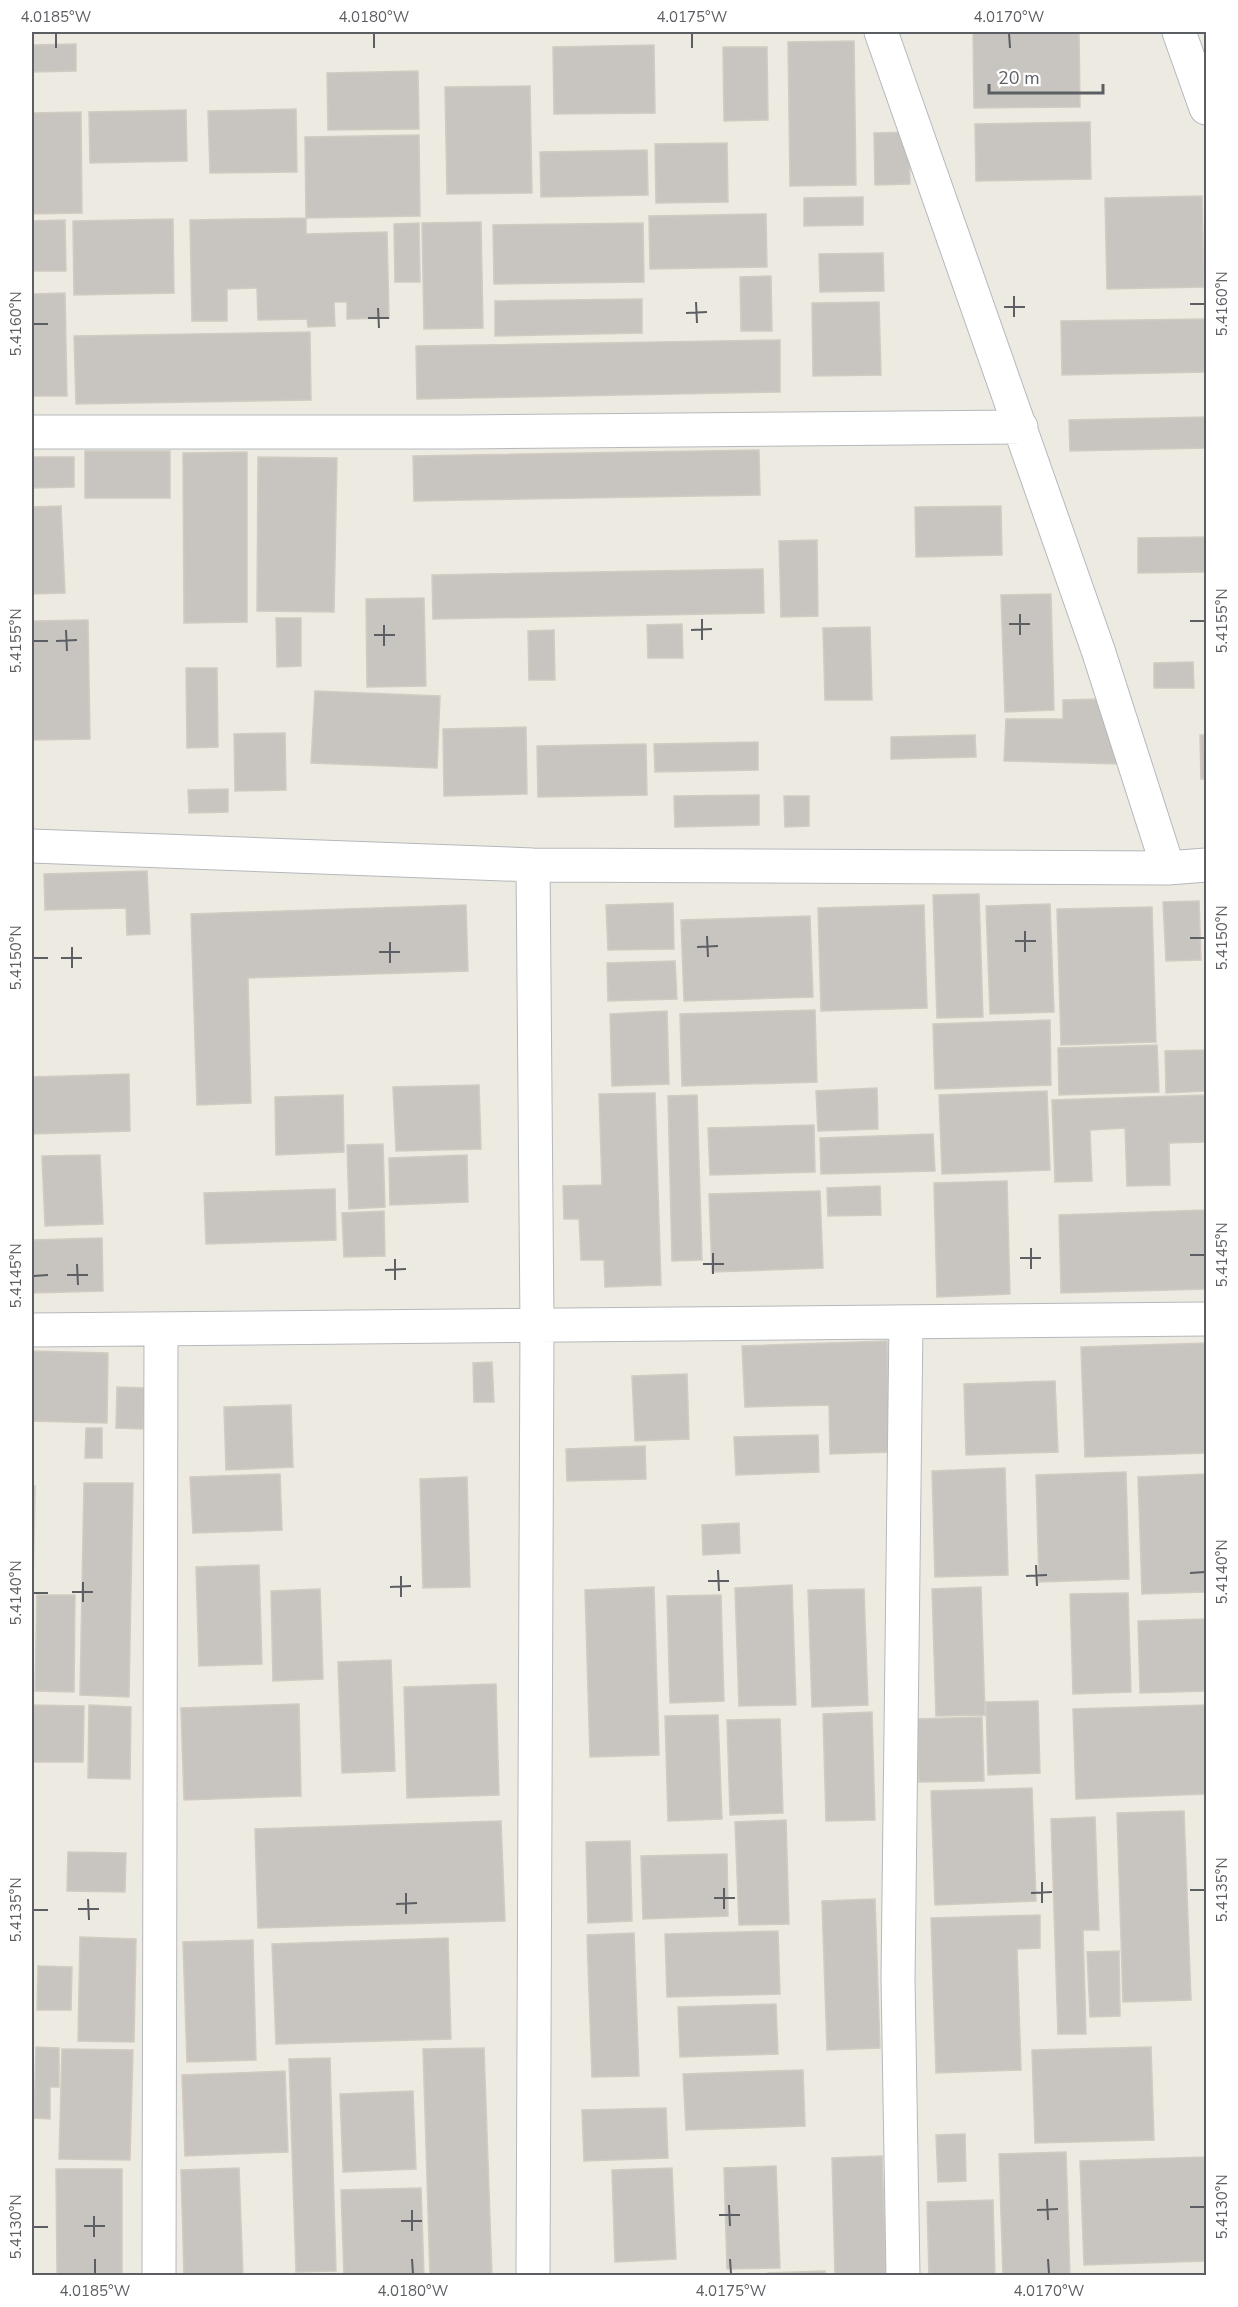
<svg xmlns="http://www.w3.org/2000/svg" width="1238" height="2307" font-family="'Nunito Sans',sans-serif">
  <rect width="100%" height="100%" fill="#edeae2"/>
  <!-- building -->
  <path fill="#c8c5c0" stroke="#d1ccc1" stroke-width="1.5" d="M 973,32 L 1079,32 L 1080,107 L 974,108 Z
    M 854,41 L 856,185 L 790,186 L 788,42 Z
    M 76,44 L 76,71 L 32,72 L 32,45 Z
    M 654,45 L 655,113 L 554,114 L 553,47 Z
    M 723,47 L 767,47 L 768,120 L 724,121 Z
    M 418,71 L 419,129 L 328,130 L 327,73 Z
    M 530,86 L 532,193 L 447,194 L 445,87 Z
    M 296,109 L 297,172 L 210,173 L 208,111 Z
    M 186,110 L 187,161 L 90,163 L 89,112 Z
    M 81,112 L 82,213 L 32,214 L 32,113 Z
    M 1090,122 L 1091,179 L 976,181 L 975,124 Z
    M 909,132 L 910,184 L 875,185 L 874,133 Z
    M 419,135 L 420,216 L 306,218 L 305,137 Z
    M 727,143 L 728,202 L 656,203 L 655,144 Z
    M 647,150 L 648,195 L 541,197 L 540,152 Z
    M 1202,196 L 1204,287 L 1107,289 L 1105,198 Z
    M 863,197 L 863,225 L 804,226 L 804,198 Z
    M 766,214 L 767,267 L 650,269 L 649,216 Z
    M 306,218 L 306,234 L 387,232 L 389,318 L 347,319 L 347,302 L 334,302 L 335,326 L 308,327 L 307,319 L 258,320 L 257,288 L 227,289 L 227,321 L 192,321 L 190,220 Z
    M 173,219 L 174,293 L 74,295 L 73,221 Z
    M 65,220 L 66,271 L 32,271 L 32,221 Z
    M 481,222 L 483,328 L 424,329 L 422,223 Z
    M 419,223 L 420,282 L 395,282 L 394,224 Z
    M 643,223 L 644,282 L 494,284 L 493,225 Z
    M 883,253 L 884,291 L 820,292 L 819,254 Z
    M 771,276 L 772,331 L 741,331 L 740,277 Z
    M 65,293 L 67,396 L 32,396 L 32,294 Z
    M 642,299 L 642,333 L 495,336 L 495,301 Z
    M 879,302 L 881,375 L 813,376 L 812,303 Z
    M 1206,319 L 1206,372 L 1062,375 L 1061,321 Z
    M 310,332 L 311,400 L 76,404 L 74,336 Z
    M 780,340 L 780,392 L 417,399 L 416,346 Z
    M 1206,417 L 1206,448 L 1070,451 L 1069,420 Z
    M 759,450 L 760,495 L 414,501 L 413,456 Z
    M 85,451 L 170,451 L 170,498 L 85,498 Z
    M 247,452 L 247,622 L 184,623 L 183,453 Z
    M 32,457 L 74,457 L 74,487 L 32,488 Z
    M 258,457 L 337,458 L 334,612 L 257,611 Z
    M 61,506 L 65,593 L 32,594 L 32,507 Z
    M 1001,506 L 1002,555 L 916,557 L 915,507 Z
    M 1206,537 L 1206,572 L 1138,573 L 1138,538 Z
    M 817,540 L 818,616 L 781,617 L 779,541 Z
    M 763,569 L 764,613 L 433,619 L 432,575 Z
    M 1051,594 L 1054,710 L 1005,712 L 1001,595 Z
    M 424,598 L 426,686 L 367,687 L 366,599 Z
    M 276,618 L 301,618 L 301,666 L 277,667 Z
    M 88,620 L 90,739 L 32,740 L 32,621 Z
    M 682,624 L 683,658 L 648,658 L 647,625 Z
    M 870,627 L 872,700 L 825,700 L 823,628 Z
    M 554,630 L 555,680 L 529,680 L 528,631 Z
    M 1193,662 L 1194,688 L 1154,688 L 1154,663 Z
    M 186,668 L 217,668 L 218,747 L 187,748 Z
    M 315,691 L 440,696 L 437,768 L 311,763 Z
    M 1099,699 L 1121,764 L 1004,761 L 1006,719 L 1063,719 L 1063,700 Z
    M 526,727 L 527,794 L 444,796 L 443,729 Z
    M 285,733 L 286,790 L 235,791 L 234,734 Z
    M 975,735 L 976,757 L 891,759 L 891,737 Z
    M 1200,735 L 1206,735 L 1206,779 L 1201,779 Z
    M 758,742 L 758,770 L 655,772 L 654,744 Z
    M 646,744 L 647,795 L 538,797 L 537,746 Z
    M 228,789 L 228,812 L 189,813 L 188,790 Z
    M 759,795 L 759,825 L 675,827 L 674,796 Z
    M 784,796 L 809,796 L 809,826 L 785,827 Z
    M 147,871 L 150,934 L 127,935 L 126,908 L 45,910 L 44,874 Z
    M 979,894 L 983,1017 L 937,1018 L 933,895 Z
    M 1199,901 L 1201,960 L 1166,961 L 1163,902 Z
    M 673,903 L 674,949 L 608,950 L 606,905 Z
    M 1050,904 L 1054,1012 L 990,1014 L 986,906 Z
    M 466,905 L 468,971 L 248,978 L 251,1103 L 197,1105 L 191,914 Z
    M 924,905 L 927,1008 L 821,1011 L 818,908 Z
    M 1152,907 L 1156,1042 L 1061,1045 L 1057,909 Z
    M 810,916 L 813,997 L 684,1001 L 681,920 Z
    M 675,961 L 677,999 L 608,1001 L 607,963 Z
    M 815,1010 L 817,1082 L 682,1086 L 680,1014 Z
    M 667,1011 L 669,1084 L 612,1086 L 610,1014 Z
    M 1050,1020 L 1051,1085 L 935,1089 L 933,1024 Z
    M 1157,1045 L 1159,1092 L 1059,1095 L 1058,1048 Z
    M 1206,1050 L 1206,1091 L 1166,1093 L 1165,1051 Z
    M 129,1074 L 130,1131 L 32,1134 L 32,1077 Z
    M 479,1085 L 481,1149 L 396,1151 L 393,1087 Z
    M 877,1088 L 878,1129 L 818,1131 L 816,1091 Z
    M 1047,1091 L 1050,1170 L 942,1174 L 939,1095 Z
    M 655,1093 L 661,1285 L 605,1287 L 604,1260 L 581,1260 L 579,1219 L 564,1219 L 563,1186 L 602,1185 L 599,1094 Z
    M 343,1095 L 344,1152 L 276,1155 L 275,1097 Z
    M 697,1095 L 702,1260 L 672,1261 L 668,1096 Z
    M 1206,1095 L 1206,1142 L 1169,1143 L 1170,1185 L 1127,1186 L 1125,1128 L 1090,1130 L 1092,1181 L 1055,1182 L 1052,1100 Z
    M 814,1125 L 815,1172 L 710,1175 L 708,1128 Z
    M 933,1134 L 935,1171 L 821,1174 L 820,1138 Z
    M 383,1144 L 385,1207 L 349,1209 L 347,1145 Z
    M 100,1155 L 103,1224 L 45,1226 L 42,1156 Z
    M 467,1155 L 468,1202 L 390,1205 L 389,1158 Z
    M 1007,1181 L 1010,1294 L 937,1297 L 934,1183 Z
    M 880,1186 L 881,1215 L 828,1216 L 827,1188 Z
    M 335,1189 L 336,1240 L 206,1244 L 204,1193 Z
    M 820,1191 L 823,1268 L 712,1272 L 709,1194 Z
    M 1206,1210 L 1206,1289 L 1061,1293 L 1059,1215 Z
    M 384,1211 L 385,1256 L 344,1257 L 342,1213 Z
    M 102,1238 L 103,1291 L 32,1293 L 32,1240 Z
    M 887,1341 L 890,1452 L 830,1454 L 829,1405 L 745,1407 L 742,1346 Z
    M 1206,1343 L 1206,1453 L 1085,1457 L 1081,1347 Z
    M 32,1351 L 108,1353 L 107,1423 L 32,1421 Z
    M 492,1362 L 494,1402 L 474,1402 L 473,1363 Z
    M 687,1374 L 689,1439 L 635,1441 L 632,1376 Z
    M 1055,1381 L 1058,1452 L 966,1455 L 964,1384 Z
    M 117,1387 L 144,1388 L 143,1429 L 116,1428 Z
    M 291,1405 L 293,1467 L 226,1470 L 224,1407 Z
    M 86,1428 L 102,1428 L 102,1458 L 85,1458 Z
    M 818,1435 L 819,1472 L 736,1475 L 734,1437 Z
    M 645,1446 L 646,1479 L 567,1481 L 566,1449 Z
    M 1005,1468 L 1008,1575 L 935,1577 L 932,1471 Z
    M 1126,1472 L 1129,1579 L 1039,1582 L 1036,1475 Z
    M 280,1474 L 282,1530 L 193,1533 L 190,1477 Z
    M 1206,1474 L 1206,1592 L 1142,1594 L 1138,1477 Z
    M 467,1477 L 470,1587 L 423,1588 L 420,1479 Z
    M 84,1483 L 133,1483 L 129,1697 L 80,1695 Z
    M 32,1486 L 35,1486 L 33,1587 L 32,1587 Z
    M 739,1523 L 740,1553 L 703,1555 L 702,1525 Z
    M 259,1565 L 262,1664 L 199,1666 L 196,1567 Z
    M 792,1585 L 796,1705 L 739,1706 L 735,1588 Z
    M 654,1587 L 659,1755 L 590,1757 L 585,1590 Z
    M 981,1587 L 985,1715 L 936,1716 L 932,1589 Z
    M 320,1589 L 323,1679 L 273,1681 L 271,1591 Z
    M 864,1589 L 868,1705 L 812,1707 L 808,1590 Z
    M 1128,1593 L 1131,1692 L 1073,1694 L 1070,1594 Z
    M 37,1595 L 75,1595 L 74,1692 L 35,1691 Z
    M 721,1595 L 724,1701 L 670,1703 L 667,1596 Z
    M 1206,1619 L 1206,1691 L 1140,1693 L 1138,1621 Z
    M 391,1660 L 395,1771 L 342,1773 L 338,1662 Z
    M 496,1684 L 499,1795 L 407,1798 L 404,1687 Z
    M 1038,1701 L 1040,1773 L 988,1775 L 986,1702 Z
    M 299,1704 L 301,1796 L 184,1800 L 181,1708 Z
    M 32,1705 L 84,1706 L 83,1762 L 32,1762 Z
    M 89,1705 L 131,1707 L 130,1779 L 88,1778 Z
    M 1206,1705 L 1206,1794 L 1076,1799 L 1073,1709 Z
    M 872,1712 L 875,1820 L 826,1821 L 823,1714 Z
    M 718,1715 L 722,1819 L 668,1821 L 665,1716 Z
    M 982,1717 L 984,1781 L 919,1782 L 917,1719 Z
    M 780,1719 L 783,1813 L 730,1815 L 727,1720 Z
    M 1032,1788 L 1036,1901 L 935,1905 L 931,1791 Z
    M 1184,1811 L 1191,2000 L 1123,2002 L 1117,1813 Z
    M 1095,1817 L 1099,1930 L 1083,1930 L 1086,2034 L 1058,2034 L 1051,1819 Z
    M 786,1820 L 789,1924 L 739,1925 L 735,1822 Z
    M 501,1821 L 505,1921 L 258,1928 L 255,1829 Z
    M 630,1841 L 632,1921 L 588,1923 L 586,1842 Z
    M 68,1852 L 126,1853 L 125,1892 L 67,1891 Z
    M 727,1854 L 728,1916 L 643,1919 L 641,1856 Z
    M 875,1899 L 880,2048 L 827,2050 L 822,1901 Z
    M 1040,1915 L 1040,1948 L 1017,1949 L 1021,2070 L 936,2073 L 931,1918 Z
    M 778,1931 L 780,1994 L 667,1997 L 665,1934 Z
    M 634,1933 L 639,2076 L 592,2077 L 587,1935 Z
    M 80,1937 L 136,1939 L 134,2042 L 78,2041 Z
    M 448,1938 L 451,2039 L 276,2044 L 272,1944 Z
    M 253,1940 L 256,2060 L 187,2062 L 183,1942 Z
    M 1119,1951 L 1120,2016 L 1090,2017 L 1087,1952 Z
    M 38,1966 L 72,1967 L 71,2010 L 37,2010 Z
    M 776,2004 L 778,2054 L 680,2057 L 678,2007 Z
    M 36,2047 L 59,2048 L 59,2087 L 50,2087 L 50,2119 L 34,2118 Z
    M 1151,2047 L 1154,2140 L 1035,2143 L 1032,2050 Z
    M 484,2048 L 492,2276 L 430,2276 L 423,2049 Z
    M 62,2049 L 133,2050 L 130,2160 L 59,2159 Z
    M 330,2058 L 336,2271 L 296,2272 L 289,2059 Z
    M 803,2070 L 805,2126 L 686,2130 L 683,2074 Z
    M 285,2071 L 288,2152 L 185,2156 L 182,2075 Z
    M 413,2091 L 416,2169 L 343,2172 L 340,2094 Z
    M 666,2108 L 668,2158 L 584,2161 L 582,2110 Z
    M 965,2134 L 966,2181 L 938,2182 L 936,2135 Z
    M 1066,2152 L 1070,2276 L 1003,2276 L 999,2154 Z
    M 882,2156 L 886,2274 L 835,2275 L 832,2158 Z
    M 1206,2157 L 1206,2261 L 1084,2265 L 1080,2161 Z
    M 776,2166 L 780,2268 L 727,2269 L 724,2168 Z
    M 239,2168 L 243,2276 L 184,2276 L 181,2170 Z
    M 672,2168 L 676,2259 L 615,2262 L 612,2170 Z
    M 56,2169 L 122,2169 L 122,2273 L 57,2274 Z
    M 421,2188 L 424,2276 L 344,2276 L 341,2190 Z
    M 993,2200 L 995,2276 L 929,2276 L 927,2202 Z
    M 825,2271 L 826,2276 L 768,2276 L 768,2273 Z"/>
  <g fill="none" stroke-linecap="round" stroke-linejoin="round">
    <!-- minor casing -->
    <g stroke="#b5b8bc" stroke-width="35">
      <path id="minor" d="M 881,32 L 1098,650 L 1168,868
        M 1179,32 L 1206,108
        M 32,432 L 461,432 L 1021,427
        M 32,846 L 533,865 L 1168,868 L 1206,865
        M 533,865 L 537,1325 L 533,2276
        M 32,1330 L 1206,1319
        M 159,2276 L 161,1329
        M 903,2276 L 898,1979 L 906,1322"/>
    </g>
    <!-- minor -->
    <use href="#minor" stroke="#fff" stroke-width="33"/>
  </g>
  <!-- ticks -->
  <path fill="none" stroke="#5b5e62" stroke-width="2" d="M 56,33 L 56,48M 374,33 L 374,48M 692,33 L 692,48M 1009,33 L 1010,48M 1014,296 L 1014,317M 696,302 L 697,323M 1190,304 L 1205,304M 1004,307 L 1025,307M 378,308 L 379,328M 686,313 L 707,312M 368,318 L 389,318M 33,324 L 48,324M 1020,614 L 1020,635M 702,619 L 702,640M 1190,621 L 1205,621M 1009,624 L 1030,624M 384,625 L 384,646M 66,630 L 67,651M 691,630 L 712,629M 374,635 L 395,635M 33,641 L 48,641M 56,641 L 77,640M 1025,931 L 1025,952M 707,936 L 708,957M 1190,938 L 1205,938M 1015,941 L 1036,941M 390,942 L 390,963M 72,947 L 72,968M 697,947 L 718,946M 379,952 L 400,952M 33,958 L 48,958M 61,958 L 82,958M 1031,1248 L 1031,1269M 713,1253 L 713,1274M 1190,1255 L 1205,1255M 1020,1258 L 1041,1258M 395,1259 L 395,1280M 77,1264 L 78,1285M 703,1264 L 724,1264M 385,1270 L 406,1269M 67,1275 L 88,1275M 33,1276 L 48,1275M 1036,1565 L 1037,1586M 718,1570 L 719,1591M 1190,1573 L 1205,1572M 401,1576 L 401,1597M 1026,1576 L 1047,1575M 708,1581 L 729,1581M 83,1582 L 83,1602M 390,1587 L 411,1586M 72,1592 L 93,1592M 33,1593 L 48,1593M 1042,1882 L 1042,1903M 724,1888 L 724,1909M 1190,1890 L 1205,1890M 406,1893 L 406,1914M 1031,1893 L 1052,1892M 714,1898 L 735,1898M 88,1899 L 89,1920M 396,1904 L 417,1903M 78,1909 L 99,1909M 33,1910 L 48,1910M 1047,2199 L 1048,2220M 729,2205 L 730,2226M 1190,2207 L 1205,2207M 412,2210 L 412,2231M 1037,2210 L 1058,2209M 719,2215 L 740,2215M 94,2216 L 94,2237M 401,2221 L 422,2221M 84,2226 L 105,2226M 33,2227 L 48,2227M 95,2259 L 95,2274M 412,2259 L 413,2274M 730,2259 L 731,2274M 1048,2259 L 1049,2274"/>
  <!-- border -->
  <rect width="1238" height="2307" fill="none" stroke="#ffffff" stroke-width="66"/>
  <!-- scale -->
  <path d="M989 84v9h114v-9" fill="none" stroke="#5b5e62" stroke-width="3"/>
  <text x="998" y="84" font-size="18" fill="#5b5e62" stroke="#ffffff" stroke-width="4.5" paint-order="stroke">20 m</text>
  <rect x="33" y="33" width="1172" height="2241" fill="none" stroke="#5b5e62" stroke-width="2"/>
  <g font-size="15" text-anchor="middle" fill="#5b5e62">
    <text x="56" y="22">4.0185°W</text>
    <text x="374" y="22">4.0180°W</text>
    <text x="692" y="22">4.0175°W</text>
    <text x="1009" y="22">4.0170°W</text>
    <text transform="translate(1222 304) rotate(-90)" y="5">5.4160°N</text>
    <text transform="translate(16 324) rotate(-90)" y="5">5.4160°N</text>
    <text transform="translate(1222 621) rotate(-90)" y="5">5.4155°N</text>
    <text transform="translate(16 641) rotate(-90)" y="5">5.4155°N</text>
    <text transform="translate(1222 938) rotate(-90)" y="5">5.4150°N</text>
    <text transform="translate(16 958) rotate(-90)" y="5">5.4150°N</text>
    <text transform="translate(1222 1255) rotate(-90)" y="5">5.4145°N</text>
    <text transform="translate(16 1276) rotate(-90)" y="5">5.4145°N</text>
    <text transform="translate(1222 1572) rotate(-90)" y="5">5.4140°N</text>
    <text transform="translate(16 1593) rotate(-90)" y="5">5.4140°N</text>
    <text transform="translate(1222 1890) rotate(-90)" y="5">5.4135°N</text>
    <text transform="translate(16 1910) rotate(-90)" y="5">5.4135°N</text>
    <text transform="translate(1222 2207) rotate(-90)" y="5">5.4130°N</text>
    <text transform="translate(16 2227) rotate(-90)" y="5">5.4130°N</text>
    <text x="95" y="2296">4.0185°W</text>
    <text x="413" y="2296">4.0180°W</text>
    <text x="731" y="2296">4.0175°W</text>
    <text x="1049" y="2296">4.0170°W</text>
  </g>
</svg>
